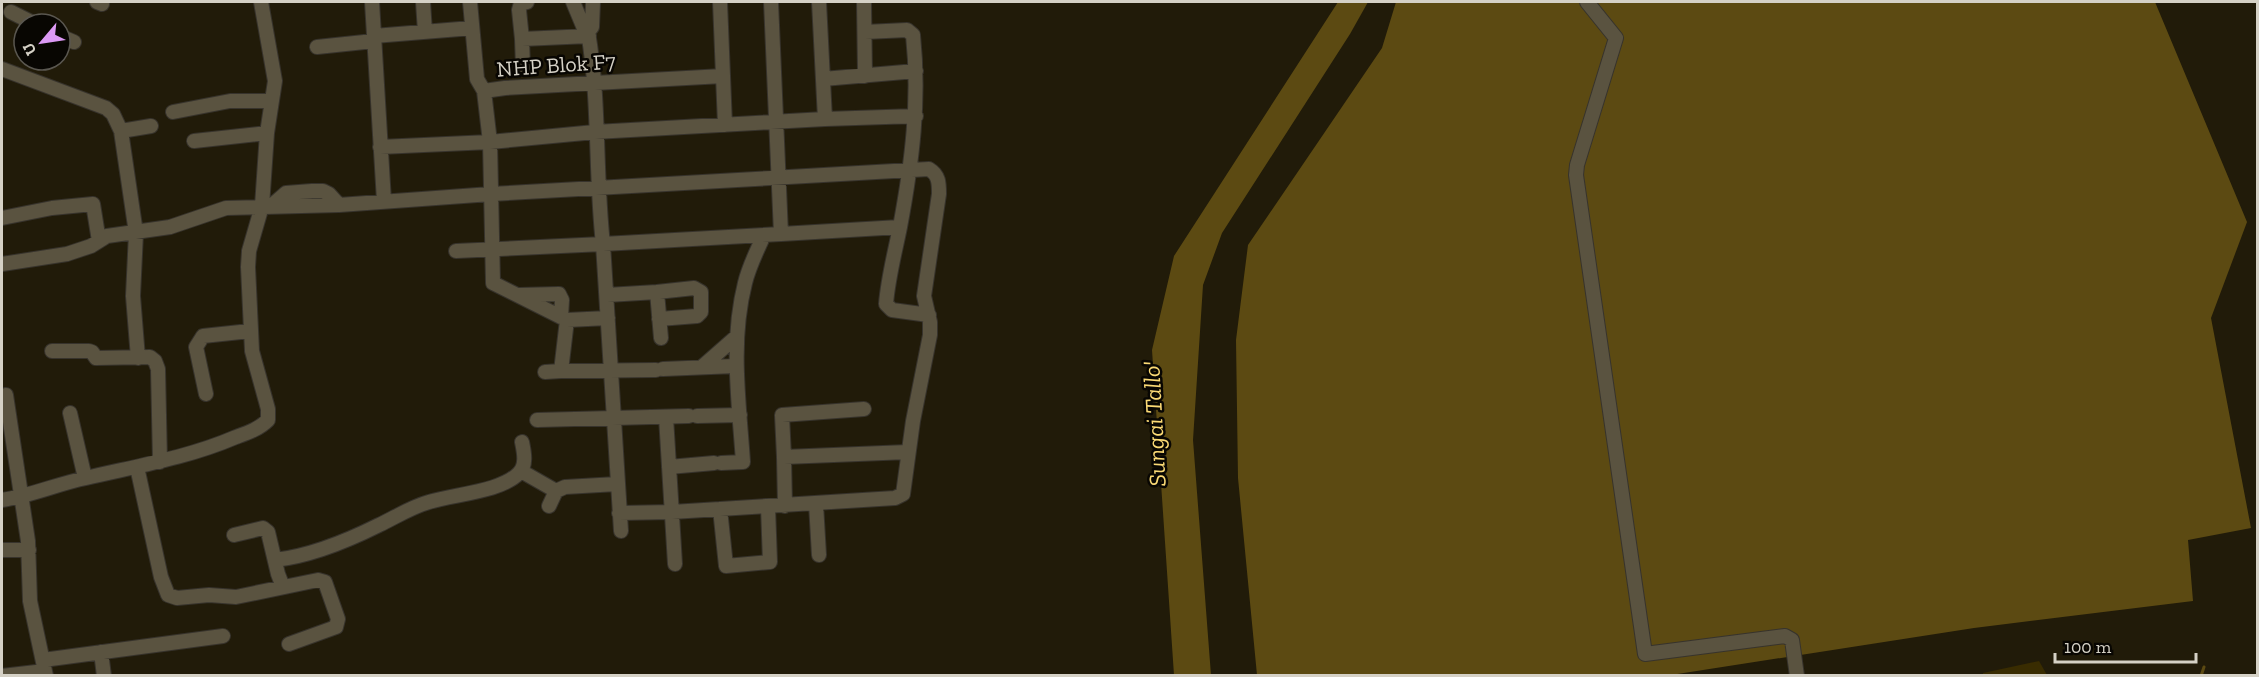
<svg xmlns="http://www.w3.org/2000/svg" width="2259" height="677" font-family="'Zilla Slab',serif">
  <rect width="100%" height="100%" fill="#211b09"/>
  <!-- green -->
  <path fill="#392c01" d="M 2039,661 L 2047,675 L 1983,675 L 1983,673 Z"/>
  <!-- water -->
  <path fill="#5c4a12" d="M 1338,2 L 1368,2 L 1350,34 L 1222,233 L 1203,285 L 1193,440 L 1211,675 L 1174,675 L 1152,350 L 1174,256 Z
    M 1396,2 L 2155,2 L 2247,222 L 2211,318 L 2251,528 L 2188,540 L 2193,601 L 1974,628 L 1671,675 L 1257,675 L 1238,478 L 1236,340 L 1248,245 L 1382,48 Z"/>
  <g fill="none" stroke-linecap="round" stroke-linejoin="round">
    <!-- stream -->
    <path stroke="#5c4a12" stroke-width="3" d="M 2201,676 L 2204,667"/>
    <!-- minor casing -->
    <g stroke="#37332c" stroke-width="16">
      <path id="minor" d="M 97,2 L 102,4
        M 372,2 L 384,201
        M 423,2 L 425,32
        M 470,2 L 477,79 L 484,91 L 505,88 L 723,76
        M 527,2 L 521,3 L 519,10 L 522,39 L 589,36
        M 573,2 L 583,26 L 588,32
        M 593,2 L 592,27 L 588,32 C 600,102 595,174 603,244 L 781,234
        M 720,2 L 725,125
        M 771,2 L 781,234 L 900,227
        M 819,2 L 825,119
        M 864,2 L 865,76
        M 1587,2 L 1616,38 L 1577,165 L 1576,175 L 1645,654 L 1785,636 L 1792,640 L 1797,676
        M 11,12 L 35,24
        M 865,32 L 907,30 L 913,35 C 920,100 912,163 900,227 C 895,252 888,278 886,304 L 892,310 L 929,315
        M 60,36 L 74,42
        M 374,36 L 472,28
        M 522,39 L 523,67
        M 317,47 L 374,41
        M 2,69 L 106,108 L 113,114 L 121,131 L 136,233 L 133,296 L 138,358
        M 823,79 L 916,71
        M 484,91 L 490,142 L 493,283 L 567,320 L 561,371 L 656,370
        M 173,112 L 230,101 L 271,101
        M 121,131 L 151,126
        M 194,141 L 267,133
        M 380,147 L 490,142 L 595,132 L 825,119 L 916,116
        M 270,207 L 286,193 L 312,191 L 323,191 L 329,194 L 339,205
        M 2,218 L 52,208 L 93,204 L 99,241
        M 456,251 L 603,244 L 621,531
        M 2,264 L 67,254 L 91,246 L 107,236 L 170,227 L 226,208 L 339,205 L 491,194 L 929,169 C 939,175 939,183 939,194 L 924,296 L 930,322 L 930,335 L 913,421 L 903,494 L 895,498 L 672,512 L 619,513
        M 657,292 L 694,288 L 701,292 L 701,312 L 697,316 L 659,319
        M 519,295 L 559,294 L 562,300 L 561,317
        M 607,295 L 657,292 L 661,338
        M 567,320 L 608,318
        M 52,351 L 89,351 L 92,352 L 96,358 L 150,357 L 155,361 L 158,369 L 160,462
        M 703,366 L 736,337
        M 663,369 L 735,366
        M 545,372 L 561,371
        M 206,394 L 196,347 L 203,336 L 250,331
        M 6,395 L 28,541 L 30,601 L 46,676
        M 70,413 L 85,478
        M 697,416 L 740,415
        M 666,417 L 675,564
        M 537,420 L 689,416
        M 784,457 L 782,415 L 864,409
        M 721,463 L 743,462 C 739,402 730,342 745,283 C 749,266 757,251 764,235
        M 137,467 L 161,577 L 168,595 L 177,598 L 209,595 L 236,597 L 318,580 L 325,582 L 338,619 L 336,627 L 289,644
        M 669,467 L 714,463
        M 521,471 L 556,491
        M 2,500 C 30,496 57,484 86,478 C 137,466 187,458 236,437 C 247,433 259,429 268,420 L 268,409 L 252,351 L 248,267 L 249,251 L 262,206 L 267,133 L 275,81 L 261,2
        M 816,504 L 819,555
        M 549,506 L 556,491 L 565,487 L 617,484
        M 785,506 L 784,457 L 908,452
        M 720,509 L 726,566 L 770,562 L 768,507
        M 234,535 L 263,528 L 268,532 L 278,574 L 283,587
        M 2,550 L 29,550
        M 275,560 C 311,556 347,541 379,525 C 396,517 411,507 429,502 C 454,494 501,492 519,473 C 527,465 524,452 522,442
        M 101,652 L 104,676
        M 43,660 L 223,636
        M 2,676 L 45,671"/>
    </g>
    <!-- minor -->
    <use href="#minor" stroke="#5a5340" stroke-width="14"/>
  </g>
  <g text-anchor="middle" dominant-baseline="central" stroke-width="5" stroke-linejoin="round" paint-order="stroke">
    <!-- street labels -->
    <g font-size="22" fill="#d5d1c6" stroke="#080602">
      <text transform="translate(556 65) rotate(-4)">NHP Blok F7</text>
    </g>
    <!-- water labels -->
    <g font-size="24" font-style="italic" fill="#fbda75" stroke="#080602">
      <text transform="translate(1154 424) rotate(-93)">Sungai Tallo'</text>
    </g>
  </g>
  <!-- border -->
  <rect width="2259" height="677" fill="none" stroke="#d5d1c6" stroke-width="6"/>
  <!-- north arrow -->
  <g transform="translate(42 42) rotate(241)"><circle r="28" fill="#080602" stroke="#5a5750" stroke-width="1.5"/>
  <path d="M0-4.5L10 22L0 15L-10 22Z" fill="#dc99f5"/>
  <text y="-9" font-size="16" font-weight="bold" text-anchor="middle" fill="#d5d1c6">U</text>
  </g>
  <!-- scale -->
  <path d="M2055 653v9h141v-9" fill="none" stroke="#d5d1c6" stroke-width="3"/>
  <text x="2064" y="653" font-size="18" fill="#d5d1c6" stroke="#080602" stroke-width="4.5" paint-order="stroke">100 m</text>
</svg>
